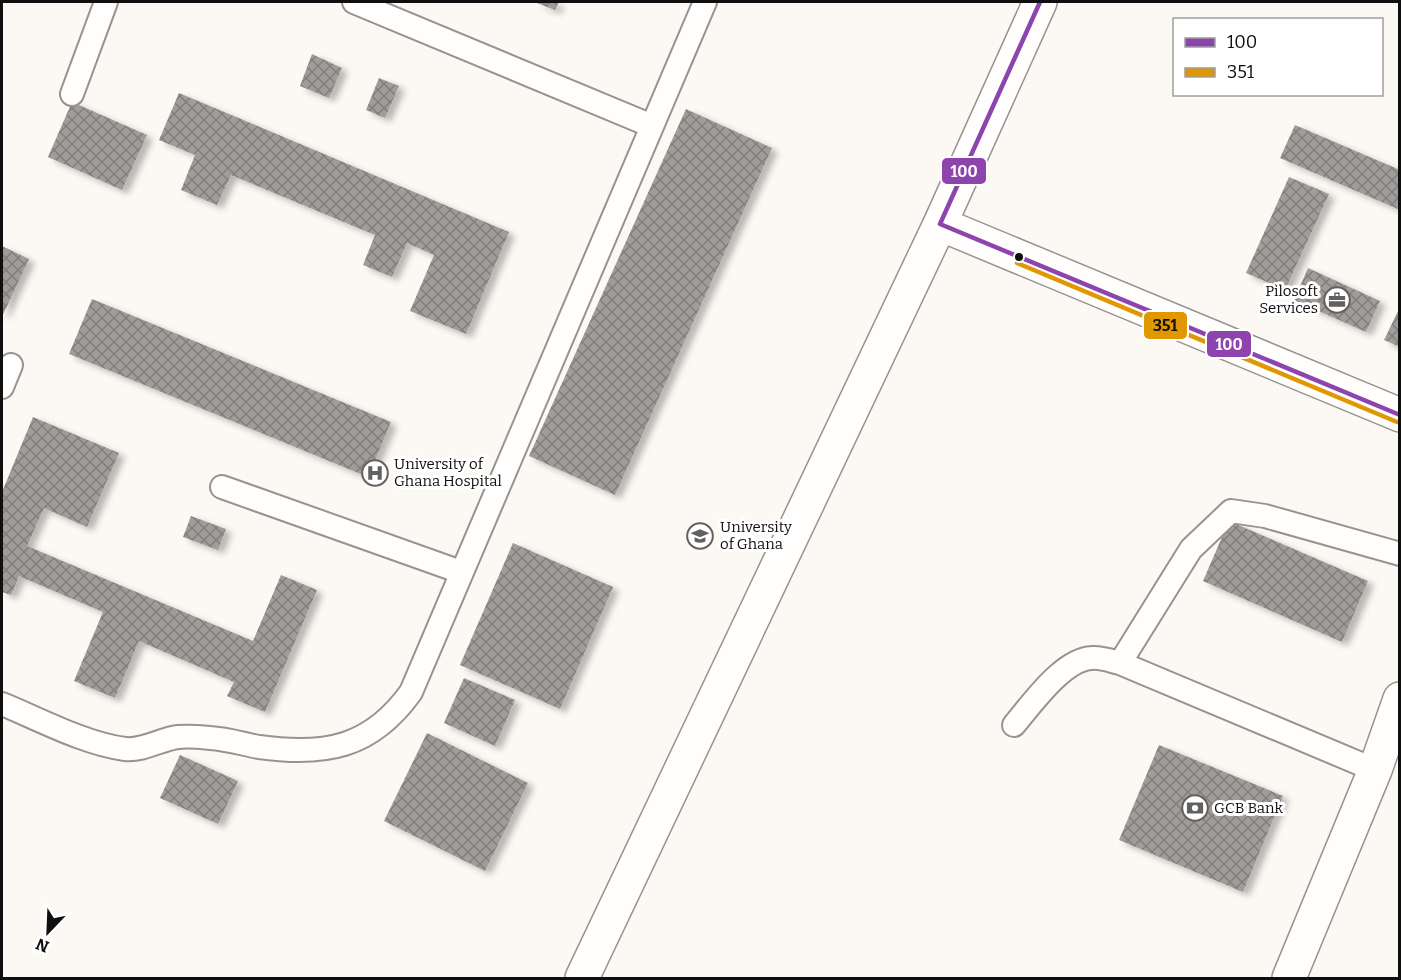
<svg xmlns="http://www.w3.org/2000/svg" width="1401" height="980" font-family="Bitter,serif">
  <defs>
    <pattern id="building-cross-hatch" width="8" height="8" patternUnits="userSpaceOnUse" patternTransform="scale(1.5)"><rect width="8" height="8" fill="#a09c99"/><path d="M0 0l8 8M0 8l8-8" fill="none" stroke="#817e7b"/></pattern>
    <filter id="shadow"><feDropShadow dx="6" dy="4" stdDeviation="3" flood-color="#0004"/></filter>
  </defs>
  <rect width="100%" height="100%" fill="#fcf9f4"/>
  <!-- building -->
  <path fill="url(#building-cross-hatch)" filter="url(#shadow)" d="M 534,2 L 559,2 L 555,10 Z
    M 312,54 L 342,68 L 329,98 L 300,86 Z
    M 379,78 L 399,86 L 385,118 L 366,110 Z
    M 179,93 L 509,232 L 466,334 L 410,311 L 434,255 L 407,243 L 392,277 L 363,265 L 375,235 L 231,175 L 217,205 L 181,190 L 195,155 L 159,140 Z
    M 72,102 L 147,135 L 122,190 L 48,157 Z
    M 686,109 L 772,148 L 615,495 L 529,456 Z
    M 1295,125 L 1400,170 L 1400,210 L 1280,158 Z
    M 1289,177 L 1329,194 L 1285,290 L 1246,273 Z
    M 2,246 L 29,259 L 2,317 Z
    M 1308,268 L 1380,301 L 1366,332 L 1294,300 Z
    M 92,299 L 391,422 L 368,477 L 69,354 Z
    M 1400,307 L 1400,347 L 1384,340 Z
    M 33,417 L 119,453 L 87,527 L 44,508 L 27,546 L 253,641 L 281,575 L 317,590 L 265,712 L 227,696 L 234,682 L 139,641 L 115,698 L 74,681 L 103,612 L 19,576 L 11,595 L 2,592 L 2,492 Z
    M 191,516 L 226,529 L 218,550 L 183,537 Z
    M 1229,521 L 1368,581 L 1342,642 L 1203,581 Z
    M 513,543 L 613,587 L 560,709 L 460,665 Z
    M 464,678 L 515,700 L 495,746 L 444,723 Z
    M 427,733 L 528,783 L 485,871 L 384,821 Z
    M 1159,745 L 1283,796 L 1243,892 L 1119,840 Z
    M 180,755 L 238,781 L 218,824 L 160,798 Z"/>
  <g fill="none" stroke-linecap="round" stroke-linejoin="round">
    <!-- service casing -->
    <g stroke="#969492" stroke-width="26">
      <path id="service" d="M 354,2 L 652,126
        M 72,94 L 106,2
        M 2,387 L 11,365
        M 222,487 L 461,572
        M 1120,663 L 1191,549 L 1231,511 L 1265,516 L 1400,554
        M 2,704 C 39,719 85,744 125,749 C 143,751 161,739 178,737 C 188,736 200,737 210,738 C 227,739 243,744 259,747 C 325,756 371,748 411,692 L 705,2
        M 1014,725 C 1031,705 1063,659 1092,658 C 1101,657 1111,661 1120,663 L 1375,770"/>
    </g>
    <!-- minor casing -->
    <g stroke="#969492" stroke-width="36">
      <path id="minor" d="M 940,224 L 1400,415
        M 582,978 L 940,224 L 1040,2
        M 1289,978 L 1375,770 L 1400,699"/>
    </g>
    <!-- service -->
    <use href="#service" stroke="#fffefd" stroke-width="22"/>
    <!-- minor -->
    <use href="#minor" stroke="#fffefd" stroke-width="33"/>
    <!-- bus-1 casing -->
    <g stroke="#fff" stroke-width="9">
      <path id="bus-1" d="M 1040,2 L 940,224 L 1400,415"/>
    </g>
    <!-- bus-2 casing -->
    <g stroke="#fff" stroke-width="9">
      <path id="bus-2" d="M 1017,263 L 1397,422"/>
    </g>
    <!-- bus-1 -->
    <use href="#bus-1" stroke="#8e44ad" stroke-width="4.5"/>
    <!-- bus-2 -->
    <use href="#bus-2" stroke="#e09702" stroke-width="4.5"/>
  </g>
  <!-- icons -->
  <defs>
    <g id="office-ring" transform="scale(1.35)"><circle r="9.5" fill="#fff" stroke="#62615f" stroke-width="1.5"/><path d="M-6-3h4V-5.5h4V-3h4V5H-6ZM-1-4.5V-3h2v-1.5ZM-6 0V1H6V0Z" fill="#62615f"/></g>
    <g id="hospital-ring" transform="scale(1.35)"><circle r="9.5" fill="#fff" stroke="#62615f" stroke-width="1.5"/><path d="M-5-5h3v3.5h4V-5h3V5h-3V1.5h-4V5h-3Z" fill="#62615f"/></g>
    <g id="university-ring" transform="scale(1.35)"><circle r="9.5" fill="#fff" stroke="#62615f" stroke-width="1.5"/><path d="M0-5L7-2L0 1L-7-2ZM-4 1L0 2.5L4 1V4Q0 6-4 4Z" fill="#62615f"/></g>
    <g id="bank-ring" transform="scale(1.35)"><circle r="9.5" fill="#fff" stroke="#62615f" stroke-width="1.5"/><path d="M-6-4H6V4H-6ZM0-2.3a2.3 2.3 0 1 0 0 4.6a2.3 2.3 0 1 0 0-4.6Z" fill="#62615f"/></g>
  </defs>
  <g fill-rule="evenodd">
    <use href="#office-ring" x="1337" y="300"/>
    <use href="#hospital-ring" x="375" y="473"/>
    <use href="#university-ring" x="700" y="536"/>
    <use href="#bank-ring" x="1195" y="808"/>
  </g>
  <!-- markers -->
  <circle fill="#0f0f0f" stroke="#fff" stroke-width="2" cx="1019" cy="257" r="5"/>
  <g text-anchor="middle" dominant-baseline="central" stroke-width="6" stroke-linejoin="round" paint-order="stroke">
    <!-- poi labels -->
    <g font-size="15" fill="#0f0f0f" stroke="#fff" text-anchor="start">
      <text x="1318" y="291" text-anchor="end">Pilosoft<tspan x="1318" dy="17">Services</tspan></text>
      <text x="394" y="464">University of<tspan x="394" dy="17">Ghana Hospital</tspan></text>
      <text x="720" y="527">University<tspan x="720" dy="17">of Ghana</tspan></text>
      <text x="1214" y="808">GCB Bank</text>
    </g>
  </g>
  <g stroke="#fff" stroke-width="2">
    <rect x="941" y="157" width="46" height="28" rx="6" fill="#8e44ad"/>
    <rect x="1143" y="311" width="45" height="29" rx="6" fill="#e09702"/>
    <rect x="1206" y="330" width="46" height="28" rx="6" fill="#8e44ad"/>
  </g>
  <g font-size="16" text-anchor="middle" font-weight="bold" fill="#fff">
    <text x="964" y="177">100</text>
    <text x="1229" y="350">100</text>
  </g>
  <g font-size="16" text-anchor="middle" font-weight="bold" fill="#111">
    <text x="1165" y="331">351</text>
  </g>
  <!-- border -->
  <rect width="1401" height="980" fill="none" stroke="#0f0f0f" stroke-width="6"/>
  <!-- legend -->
  <rect x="1173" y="18" width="210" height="78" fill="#ffffff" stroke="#9f9f9f" stroke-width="1.5"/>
  <rect x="1185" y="38" width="30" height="9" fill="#8e44ad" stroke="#9f9f9f" stroke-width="1.5"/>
  <text x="1227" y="48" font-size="18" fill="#0f0f0f">100</text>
  <rect x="1185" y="68" width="30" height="9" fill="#e09702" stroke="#9f9f9f" stroke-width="1.5"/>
  <text x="1227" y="78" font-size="18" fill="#0f0f0f">351</text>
  <!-- north arrow -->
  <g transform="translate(48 932) rotate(203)" stroke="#ffffff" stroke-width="4.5" paint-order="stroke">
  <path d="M0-4.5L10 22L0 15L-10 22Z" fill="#0f0f0f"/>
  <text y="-9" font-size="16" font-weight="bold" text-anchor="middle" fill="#0f0f0f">N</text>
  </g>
</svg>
